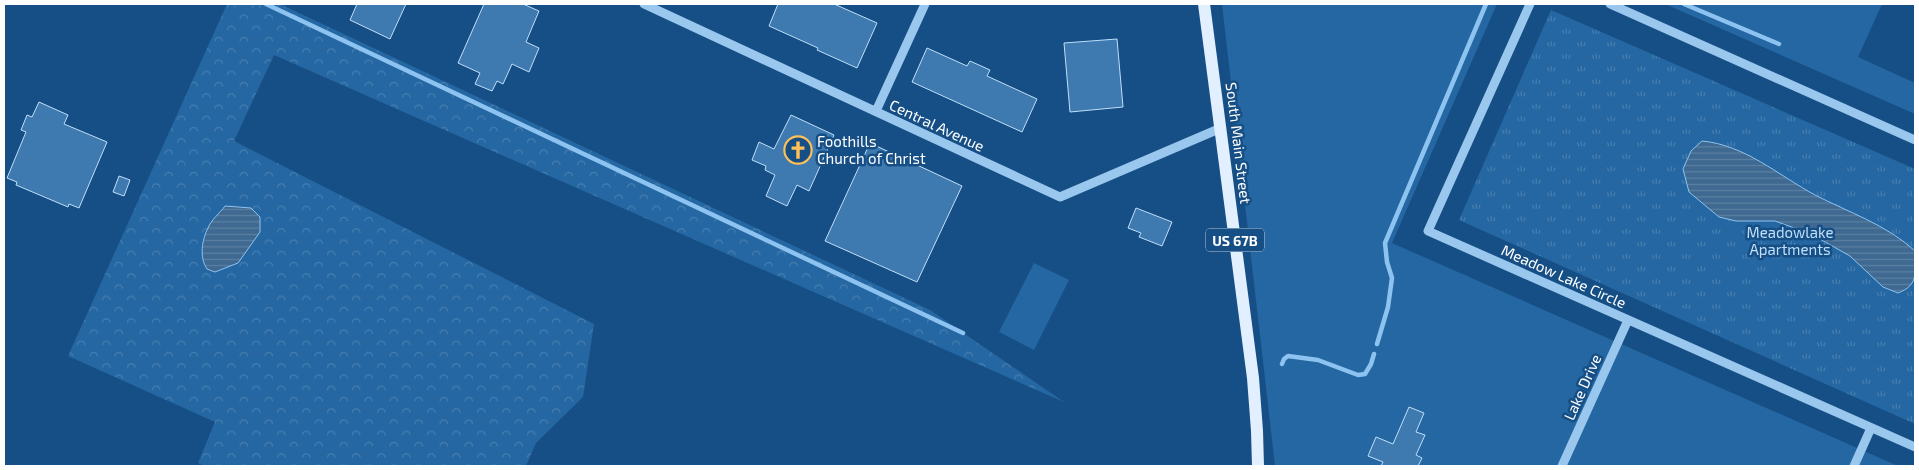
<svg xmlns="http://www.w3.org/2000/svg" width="1919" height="470" font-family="'Exo 2',sans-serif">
  <defs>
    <pattern id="forest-crowns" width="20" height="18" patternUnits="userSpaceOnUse" patternTransform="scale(1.25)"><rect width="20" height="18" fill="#2567a2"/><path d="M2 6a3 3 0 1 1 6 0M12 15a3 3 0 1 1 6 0" fill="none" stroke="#467eb0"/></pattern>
    <pattern id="park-tufts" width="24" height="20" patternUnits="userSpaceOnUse" patternTransform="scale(1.25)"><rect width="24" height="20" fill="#2567a2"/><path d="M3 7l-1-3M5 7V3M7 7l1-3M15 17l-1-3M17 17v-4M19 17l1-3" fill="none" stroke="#467eb0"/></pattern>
    <pattern id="water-rules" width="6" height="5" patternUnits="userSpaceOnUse" patternTransform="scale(1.25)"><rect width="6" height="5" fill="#3f6991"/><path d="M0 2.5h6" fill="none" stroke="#5c80a2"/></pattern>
  </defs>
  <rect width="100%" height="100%" fill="#164f85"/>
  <!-- green -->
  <path fill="#2567a2" d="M 1222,4 L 1497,4 L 1392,243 L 1898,466 L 1275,466 Z
    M 1665,4 L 1882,4 L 1858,57 L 1915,83 L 1915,114 Z
    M 1034,263 L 1069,280 L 1034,350 L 999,332 Z"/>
  <!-- forest -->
  <path fill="url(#forest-crowns)" d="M 227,4 L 280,4 L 930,310 L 1064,402 L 274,55 L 234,141 L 594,324 L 583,397 L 536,443 L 526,466 L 205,466 L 198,463 L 215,422 L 68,356 Z"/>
  <!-- park -->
  <path fill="url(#park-tufts)" d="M 1551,10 L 1915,169 L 1915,424 L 1459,220 Z"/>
  <!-- water -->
  <path fill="url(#water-rules)" stroke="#8dc3f0" d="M 1702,141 C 1745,145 1778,175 1815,195 C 1848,212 1887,225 1915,251 C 1915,273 1919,285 1898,293 L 1883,287 L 1850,256 L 1811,234 L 1775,221 L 1736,221 L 1719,217 L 1689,192 L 1683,169 L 1691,151 Z
    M 225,206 L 251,208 L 260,217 L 260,232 L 238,263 L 215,272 L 207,269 C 199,257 202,240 208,228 C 211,220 220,213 225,206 Z"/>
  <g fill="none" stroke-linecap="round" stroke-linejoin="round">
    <!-- stream -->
    <path stroke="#8dc3f0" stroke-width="4.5" d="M 266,4 L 963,333
      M 1684,4 L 1779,44
      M 1377,344 L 1388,307 L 1392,278 L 1387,262 L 1385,243 L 1486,4
      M 1282,364 L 1284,359 L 1288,356 L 1318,360 L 1358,375 L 1365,374 L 1371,364 L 1374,354"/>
  </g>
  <!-- building -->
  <path fill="#3e79af" stroke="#c0dffa" d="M 357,4 L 406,4 L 390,39 L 350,20 Z
    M 484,4 L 523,4 L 539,11 L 526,42 L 539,48 L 529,72 L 512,64 L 503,84 L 497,81 L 492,91 L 475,84 L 480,73 L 458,63 Z
    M 778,4 L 834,4 L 877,23 L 857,68 L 817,50 L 818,48 L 769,26 Z
    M 1117,39 L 1123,107 L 1070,112 L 1064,43 Z
    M 927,48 L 967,66 L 970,61 L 990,70 L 987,76 L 1037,99 L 1022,132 L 912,82 Z
    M 39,102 L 68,115 L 64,124 L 107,142 L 79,208 L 69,204 L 68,207 L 16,185 L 17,182 L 7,178 L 26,132 L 21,130 L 27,115 L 32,117 Z
    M 791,115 L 834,135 L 809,191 L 797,185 L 787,206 L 766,196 L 775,175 L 765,170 L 766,166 L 752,160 L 759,142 L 774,149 Z
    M 870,143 L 962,186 L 917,282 L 825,241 Z
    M 119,176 L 130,180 L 124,196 L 113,192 Z
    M 1136,208 L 1172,222 L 1162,246 L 1139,237 L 1141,233 L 1128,228 Z
    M 1409,407 L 1424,413 L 1416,432 L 1425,435 L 1416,455 L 1422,458 L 1418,466 L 1381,466 L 1383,462 L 1368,456 L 1376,437 L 1393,444 Z"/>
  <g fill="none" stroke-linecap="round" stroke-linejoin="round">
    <!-- minor -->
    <path stroke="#9ac7ed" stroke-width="9" d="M 644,4 L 1060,197 L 1221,128
      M 1530,4 L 1428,231 L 1915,447
      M 1610,4 L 1915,140
      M 876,111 L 925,4
      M 1562,466 L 1628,320
      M 1854,466 L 1871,428"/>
    <!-- major -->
    <path stroke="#e1efff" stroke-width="12" d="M 1204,4 L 1253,378 L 1257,431 L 1258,466"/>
  </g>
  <!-- icons -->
  <defs>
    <g id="church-ring" transform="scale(1.4375)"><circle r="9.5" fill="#164f85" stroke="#ffc157" stroke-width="1.5"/><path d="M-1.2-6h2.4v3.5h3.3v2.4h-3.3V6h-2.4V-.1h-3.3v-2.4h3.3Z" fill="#ffc157"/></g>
  </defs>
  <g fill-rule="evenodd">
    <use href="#church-ring" x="798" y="150"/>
  </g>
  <g text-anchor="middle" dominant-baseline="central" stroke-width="5" stroke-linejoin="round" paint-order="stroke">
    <!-- shield labels -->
    <rect fill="#164f85" stroke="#b9cada" stroke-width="1" x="1206" y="228.5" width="58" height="23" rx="4"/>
    <g font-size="14" font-weight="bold" fill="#fff">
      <text x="1235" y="240">US 67B</text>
    </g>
    <!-- street labels -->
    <g font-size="15" fill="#fff" stroke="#164f85">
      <text transform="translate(937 125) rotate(25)">Central Avenue</text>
      <text transform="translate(1239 143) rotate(83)">South Main Street</text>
      <text transform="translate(1564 276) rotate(24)">Meadow Lake Circle</text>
      <text transform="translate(1582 387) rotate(-66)">Lake Drive</text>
    </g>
    <!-- poi labels -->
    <g font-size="15" fill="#fff" stroke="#164f85" text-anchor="start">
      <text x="817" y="141">Foothills<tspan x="817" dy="17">Church of Christ</tspan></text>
    </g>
    <!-- park labels -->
    <g font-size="15" fill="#c0dffa" stroke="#164f85">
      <text x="1790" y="232">Meadowlake<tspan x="1790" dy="17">Apartments</tspan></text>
    </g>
  </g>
  <!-- border -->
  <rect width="1919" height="470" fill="none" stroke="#ffffff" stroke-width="10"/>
</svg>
